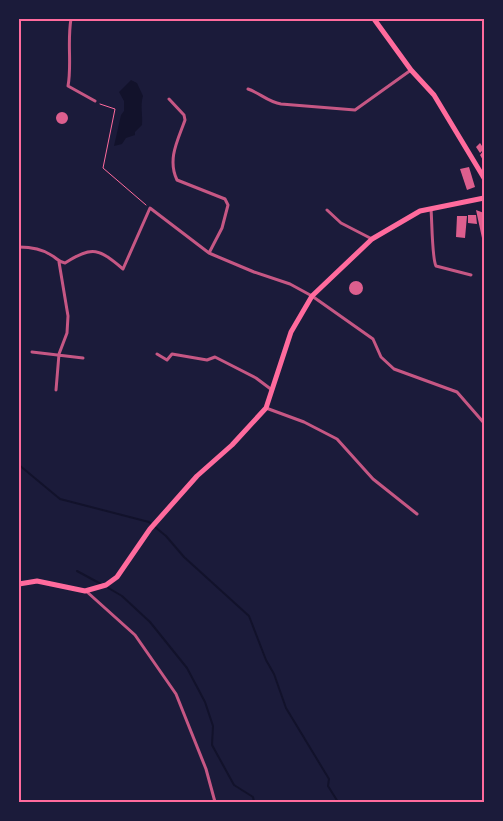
<svg xmlns="http://www.w3.org/2000/svg" width="503" height="821" font-family="'PT Sans',sans-serif">
  <rect width="100%" height="100%" fill="#1b1b3a"/>
  <!-- water -->
  <path fill="#12122b" d="M 131,80 L 137,83 L 143,96 C 140,105 143,116 142,125 L 135,132 L 135,135 L 126,138 L 122,144 L 114,146 L 121,115 L 124,111 L 124,101 L 119,92 Z"/>
  <g fill="none" stroke-linecap="round" stroke-linejoin="round">
    <!-- stream -->
    <path stroke="#12122b" stroke-width="2" d="M 19,465 L 60,499 L 149,522 L 166,536 L 184,557 L 249,616 L 266,660 L 274,674 L 286,708 L 329,779 L 328,786 L 338,802
      M 77,571 L 101,584
      M 105,586 L 122,596 L 150,622 L 187,668 L 205,702 L 213,726 L 212,745 L 234,785 L 253,797 L 254,802"/>
  </g>
  <!-- building -->
  <path fill="#dd5f8e" d="M56 118a6 6 0 1 1 12 0a6 6 0 1 1-12 0Z
    M 480,143 L 484,149 L 480,153 L 476,147 Z
    M 484,150 L 484,162 L 480,155 Z
    M 469,167 L 475,187 L 467,190 L 460,169 Z
    M 476,210 L 484,213 L 484,238 L 482,238 Z
    M 468,215 L 476,215 L 477,224 L 468,223 Z
    M 457,216 L 467,216 L 465,238 L 456,237 Z
    M349 288a7 7 0 1 1 14 0a7 7 0 1 1-14 0Z"/>
  <g fill="none" stroke-linecap="round" stroke-linejoin="round">
    <!-- path -->
    <path stroke="#ff6b9d" stroke-width="1" d="M 100,104 L 115,109 L 103,168 L 146,205"/>
    <!-- minor -->
    <path stroke="#c65784" stroke-width="3" d="M 71,19 C 67,42 72,65 68,86 L 95,101
      M 248,89 C 260,93 268,102 281,104 L 355,110 L 411,70
      M 169,99 L 184,115 L 185,120 C 178,140 167,159 177,180 L 225,199 L 228,205 L 222,228 L 209,253
      M 431,209 C 432,220 432,259 436,266 L 471,275
      M 327,210 L 341,223 L 372,239
      M 19,247 C 29,247 42,249 51,255 C 57,258 58,262 65,263 C 93,245 99,249 123,269 L 150,208 L 209,253 L 254,272 L 290,284 L 312,296 L 373,339 L 381,357 L 394,369 L 457,392 L 484,423
      M 32,352 L 83,358
      M 157,354 L 167,360 L 172,354 L 207,360 L 215,357 L 256,378 L 272,390
      M 56,390 L 59,354 L 67,333 L 68,316 L 59,262
      M 266,408 L 304,422 L 337,439 L 373,479 L 417,514
      M 86,591 L 135,635 L 176,694 L 206,769 L 215,802"/>
    <!-- primary -->
    <path stroke="#ff6b9d" stroke-width="5" d="M 374,19 L 411,70 L 434,95 L 484,178
      M 19,584 L 37,581 L 85,591 L 106,585 L 117,577 L 150,529 L 197,476 L 232,445 L 266,408 L 291,332 L 312,296 L 372,239 L 420,211 L 484,198"/>
  </g>
  <!-- border -->
  <rect width="503" height="821" fill="none" stroke="#1b1b3a" stroke-width="40"/>
  <rect x="20" y="20" width="463" height="781" fill="none" stroke="#ff6b9d" stroke-width="2"/>
</svg>
